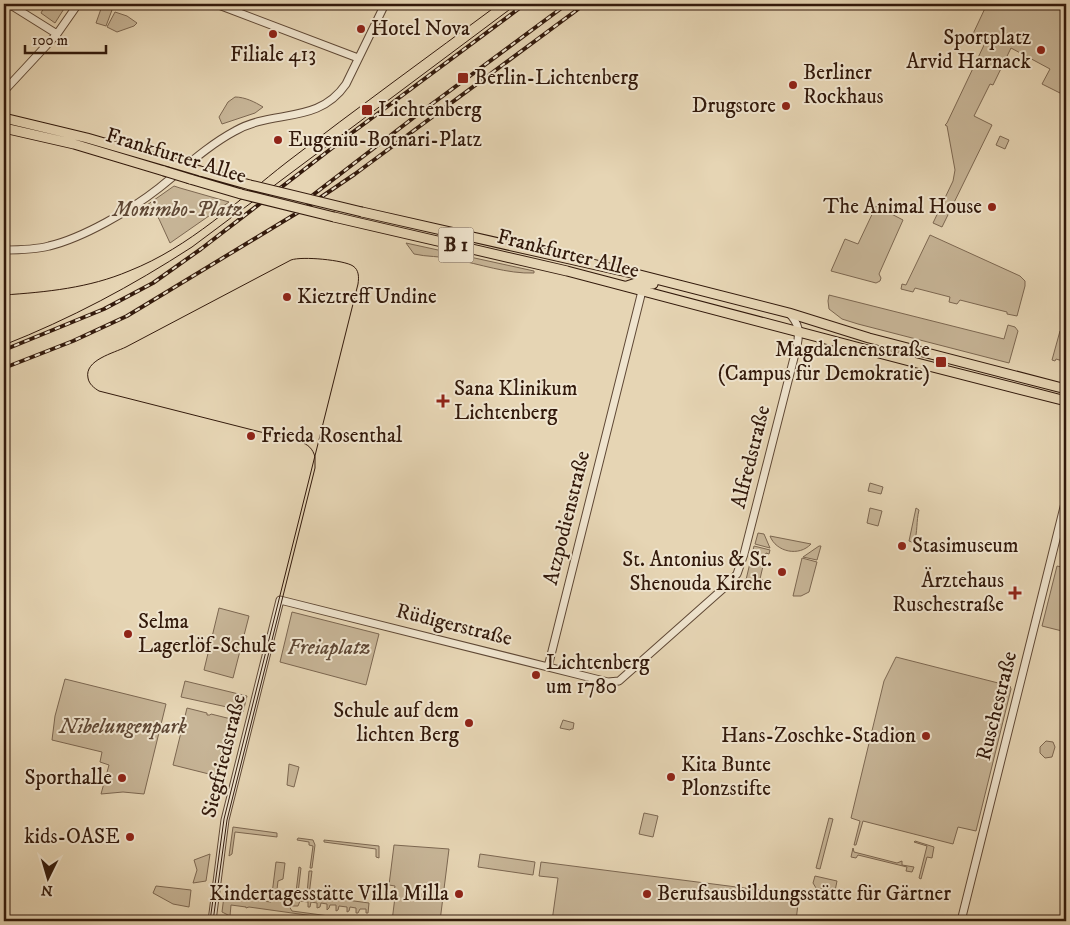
<svg xmlns="http://www.w3.org/2000/svg" width="1070" height="925" font-family="'IM FELL DW Pica',serif">
  <rect width="100%" height="100%" fill="#e6d5b4"/>
  <filter id="stains"><feTurbulence type="fractalNoise" baseFrequency=".004" numOctaves="4"/><feColorMatrix values="0 0 0 0 .2 0 0 0 0 .09 0 0 0 0 .02 0 0 0 .5 -.17"/></filter>
  <radialGradient id="worn" r=".72"><stop offset=".6" stop-color="#630" stop-opacity="0"/><stop offset="1" stop-color="#630" stop-opacity=".3"/></radialGradient>
  <!-- green -->
  <path fill="#c7b597" stroke="#7c6751" d="M 46,4 L 67,4 L 55,23 L 41,13 Z
    M 987,4 L 1066,4 L 1066,96 L 1042,84 L 1050,69 L 1011,48 L 993,85 L 990,84 L 974,116 L 992,125 L 942,227 L 933,223 L 953,181 L 955,170 L 947,126 L 945,125 L 947,123 L 985,43 L 972,36 Z
    M 102,6 L 112,10 L 106,26 L 96,23 Z
    M 115,12 L 127,16 L 137,23 L 134,26 L 117,32 L 107,27 Z
    M 235,97 C 245,97 255,102 263,107 L 255,113 L 222,124 L 219,117 L 228,102 Z
    M 1000,136 L 1009,140 L 1005,149 L 996,145 Z
    M 174,186 L 180,188 L 229,202 L 170,243 L 159,219 L 147,205 Z
    M 876,206 L 903,220 L 879,274 L 881,278 L 880,281 L 876,283 L 831,271 L 845,239 L 858,244 Z
    M 930,235 L 1020,276 L 1025,281 L 1025,286 L 1017,316 L 1007,314 L 1007,312 L 960,300 L 957,304 L 949,302 L 950,297 L 915,288 L 913,292 L 901,289 L 902,284 L 906,285 Z
    M 406,243 L 534,271 L 534,273 C 507,274 480,264 453,259 C 440,256 427,257 414,254 Z
    M 829,295 L 1004,339 L 1008,325 L 1015,327 L 1018,331 L 1009,363 L 858,324 L 842,319 L 829,309 L 828,301 Z
    M 1060,331 L 1066,332 L 1066,362 L 1056,359 L 1055,361 L 1052,360 Z
    M 870,483 L 883,487 L 881,494 L 868,491 Z
    M 870,508 L 882,511 L 878,526 L 867,523 Z
    M 916,508 L 919,510 C 916,522 918,531 914,543 L 909,541 Z
    M 758,533 L 764,534 L 770,548 L 755,544 Z
    M 770,536 L 811,544 C 799,557 776,552 770,536 Z
    M 754,546 L 770,550 L 769,554 L 766,553 L 760,579 L 763,580 L 762,583 L 764,584 L 763,588 L 745,584 Z
    M 819,546 L 821,546 L 817,560 L 803,557 Z
    M 802,558 L 817,562 L 809,592 L 801,596 L 793,596 Z
    M 1057,566 L 1066,568 L 1066,632 L 1042,626 Z
    M 219,608 L 249,616 L 233,678 L 204,670 Z
    M 292,612 L 379,634 L 366,685 L 280,662 Z
    M 896,657 L 1010,686 L 1011,689 L 976,831 L 958,827 L 953,844 L 863,821 L 856,845 L 854,845 L 860,821 L 851,818 L 884,681 Z
    M 65,679 L 166,704 L 144,794 L 123,792 L 101,794 L 109,765 L 100,762 L 102,752 L 52,740 L 55,716 Z
    M 185,681 L 247,696 L 243,712 L 227,707 L 181,697 Z
    M 187,708 L 207,713 L 207,715 L 210,715 L 211,714 L 231,719 L 217,776 L 173,765 Z
    M 563,720 L 574,723 L 573,729 L 571,729 L 570,730 L 560,728 Z
    M 1046,741 L 1053,742 L 1055,747 L 1052,757 L 1045,758 L 1040,753 L 1040,747 Z
    M 289,764 L 299,767 L 294,787 L 287,785 Z
    M 644,813 L 658,816 L 653,837 L 639,834 Z
    M 829,818 L 833,819 L 820,869 L 816,868 Z
    M 233,827 L 277,833 L 277,837 L 235,832 L 232,854 L 229,856 Z
    M 298,838 L 313,840 L 315,845 L 312,868 L 310,868 L 313,846 L 309,845 L 309,842 L 297,840 Z
    M 324,840 L 379,846 L 379,858 L 376,857 L 376,849 L 324,842 Z
    M 915,841 L 934,847 L 932,858 L 927,857 L 921,879 L 919,878 L 927,846 L 914,842 Z
    M 394,845 L 449,849 L 440,921 L 392,921 L 395,897 L 393,896 L 395,886 L 389,885 Z
    M 853,848 L 854,852 L 897,863 L 902,861 L 902,865 L 914,867 L 912,872 L 906,871 L 907,867 L 858,855 L 856,858 L 851,857 Z
    M 210,854 L 206,881 L 193,883 L 197,870 L 194,860 Z
    M 480,854 L 535,862 L 533,875 L 478,867 Z
    M 276,862 L 285,863 L 283,879 L 278,881 L 276,898 L 290,899 L 291,892 L 296,892 L 299,867 L 301,868 L 298,893 L 307,894 L 309,871 L 312,871 L 309,895 L 369,903 L 368,913 L 366,913 L 366,909 L 360,909 L 358,913 L 356,913 L 356,908 L 350,907 L 349,911 L 347,912 L 347,907 L 339,906 L 338,910 L 336,911 L 336,905 L 330,905 L 329,908 L 327,910 L 327,904 L 321,903 L 320,907 L 317,908 L 317,903 L 311,902 L 310,907 L 308,907 L 308,902 L 300,901 L 298,906 L 289,906 L 292,911 L 366,921 L 335,919 L 249,907 L 246,908 L 246,907 L 231,905 L 230,916 L 222,912 L 224,896 L 226,894 L 227,897 L 271,902 Z
    M 541,862 L 799,895 L 796,921 L 552,921 L 558,878 L 539,876 Z
    M 815,876 L 837,881 L 835,891 L 816,888 L 813,883 Z
    M 156,886 L 191,890 L 189,907 L 173,904 L 153,893 Z"/>
  <g fill="none" stroke-linecap="round" stroke-linejoin="round">
    <!-- minor casing -->
    <g stroke="#5f4835" stroke-width="9">
      <path id="minor" d="M 9,4 L 57,34
        M 216,4 L 358,58
        M 4,91 L 57,34 L 78,4
        M 4,250 C 19,250 34,250 49,246 C 83,238 131,210 159,188 C 183,169 207,146 235,131 C 273,109 318,125 346,84 L 385,4
        M 548,667 L 642,291
        M 212,921 L 225,820 L 280,600 L 608,682 L 619,681 L 725,587 L 737,574 L 744,554 L 797,346 C 800,331 799,324 789,313
        M 961,921 L 1066,499"/>
    </g>
    <!-- major casing -->
    <g stroke="#32190b" stroke-width="11">
      <path id="major" d="M 4,118 L 87,138 L 173,163
        M 4,128 L 74,144 L 164,171
        M 200,171 L 250,185
        M 190,179 L 241,194
        M 362,212 L 636,274 L 789,313 L 869,338 L 1066,389
        M 334,217 L 567,271 L 917,363 L 1066,401
        M 627,286 L 639,282 L 653,284"/>
    </g>
    <!-- minor -->
    <use href="#minor" stroke="#efe4ce" stroke-width="7"/>
    <!-- major -->
    <use href="#major" stroke="#e6d5b4" stroke-width="9"/>
    <!-- tram -->
    <path stroke="#32190b" stroke-width="1" d="M 4,295 C 47,292 89,288 129,271 C 190,247 237,201 287,162 C 357,108 429,56 499,4
      M 4,345 C 70,319 132,286 192,247 L 517,4
      M 210,921 L 224,819 L 358,284 C 359,277 359,270 353,266 C 344,260 302,256 291,260 L 126,347 C 114,353 84,360 88,378 C 89,384 94,388 99,391 L 300,442 C 308,444 313,449 315,457 L 315,468 L 227,820 L 213,921"/>
    <!-- rail casing -->
    <g stroke="#32190b" stroke-width="4">
      <path id="rail" d="M 309,198 L 417,115 L 567,4
        M 4,350 L 104,309 L 153,283 L 201,249 L 349,135 L 525,4
        M 4,368 L 73,341 L 127,316 L 302,210 L 355,174 L 585,4"/>
    </g>
    <!-- rail -->
    <use href="#rail" stroke="#efe4ce" stroke-width="2" stroke-dasharray="5.5" stroke-linecap="butt"/>
    <!-- major-bridge casing -->
    <g stroke="#32190b" stroke-width="11" stroke-linecap="butt">
      <path id="major-bridge" d="M 173,163 L 200,171
        M 164,171 L 190,179
        M 250,185 L 362,212
        M 241,194 L 334,217"/>
    </g>
    <!-- major-bridge -->
    <use href="#major-bridge" stroke="#e6d5b4" stroke-width="9"/>
  </g>
  <!-- markers -->
  <g fill="#8f2418" stroke="#efe4ce" stroke-width="2">
    <circle cx="361" cy="29" r="5"/>
    <circle cx="273" cy="34" r="5"/>
    <circle cx="1041" cy="50" r="5"/>
    <rect x="457" y="72" width="12" height="12" rx="2.5"/>
    <circle cx="793" cy="85" r="5"/>
    <circle cx="786" cy="106" r="5"/>
    <rect x="361" y="104" width="12" height="12" rx="2.5"/>
    <circle cx="278" cy="140" r="5"/>
    <circle cx="992" cy="207" r="5"/>
    <circle cx="287" cy="297" r="5"/>
    <rect x="935" y="356" width="12" height="12" rx="2.5"/>
    <path d="M440.5 393.5h5v5h5v5h-5v5h-5v-5h-5v-5h5z"/>
    <circle cx="251" cy="436" r="5"/>
    <circle cx="902" cy="546" r="5"/>
    <circle cx="782" cy="572" r="5"/>
    <path d="M1012.5 585.5h5v5h5v5h-5v5h-5v-5h-5v-5h5z"/>
    <circle cx="128" cy="634" r="5"/>
    <circle cx="536" cy="675" r="5"/>
    <circle cx="469" cy="723" r="5"/>
    <circle cx="926" cy="736" r="5"/>
    <circle cx="671" cy="777" r="5"/>
    <circle cx="122" cy="778" r="5"/>
    <circle cx="130" cy="837" r="5"/>
    <circle cx="459" cy="894" r="5"/>
    <circle cx="647" cy="894" r="5"/>
  </g>
  <g text-anchor="middle" dominant-baseline="central" stroke-width="4" stroke-linejoin="round" paint-order="stroke">
    <!-- shield labels -->
    <rect fill="#efe4ce" stroke="#6b5646" stroke-width="1" x="438.5" y="227.5" width="35" height="35" rx="4"/>
    <g font-size="20" font-weight="bold" fill="#32190b">
      <text x="456" y="245">B 1</text>
    </g>
    <!-- poi labels -->
    <g font-size="21" fill="#32190b" stroke="#efe4ce" text-anchor="start">
      <text x="371" y="29">Hotel Nova</text>
      <text x="1031" y="38" text-anchor="end">Sportplatz<tspan x="1031" dy="24">Arvid Harnack</tspan></text>
      <text x="273" y="55" text-anchor="middle">Filiale 413</text>
      <text x="803" y="73">Berliner<tspan x="803" dy="24">Rockhaus</tspan></text>
      <text x="474" y="78">Berlin-Lichtenberg</text>
      <text x="776" y="106" text-anchor="end">Drugstore</text>
      <text x="378" y="110">Lichtenberg</text>
      <text x="288" y="140">Eugeniu-Botnari-Platz</text>
      <text x="982" y="207" text-anchor="end">The Animal House</text>
      <text x="297" y="297">Kieztreff Undine</text>
      <text x="930" y="350" text-anchor="end">Magdalenenstraße<tspan x="930" dy="24">(Campus für Demokratie)</tspan></text>
      <text x="454" y="389">Sana Klinikum<tspan x="454" dy="24">Lichtenberg</tspan></text>
      <text x="261" y="436">Frieda Rosenthal</text>
      <text x="912" y="546">Stasimuseum</text>
      <text x="772" y="560" text-anchor="end">St. Antonius &amp; St.<tspan x="772" dy="24">Shenouda Kirche</tspan></text>
      <text x="1004" y="581" text-anchor="end">Ärztehaus<tspan x="1004" dy="24">Ruschestraße</tspan></text>
      <text x="138" y="622">Selma<tspan x="138" dy="24">Lagerlöf-Schule</tspan></text>
      <text x="546" y="663">Lichtenberg<tspan x="546" dy="24">um 1780</tspan></text>
      <text x="459" y="711" text-anchor="end">Schule auf dem<tspan x="459" dy="24">lichten Berg</tspan></text>
      <text x="916" y="736" text-anchor="end">Hans-Zoschke-Stadion</text>
      <text x="681" y="765">Kita Bunte<tspan x="681" dy="24">Plonzstifte</tspan></text>
      <text x="112" y="778" text-anchor="end">Sporthalle</text>
      <text x="120" y="837" text-anchor="end">kids-OASE</text>
      <text x="449" y="894" text-anchor="end">Kindertagesstätte Villa Milla</text>
      <text x="657" y="894">Berufsausbildungsstätte für Gärtner</text>
    </g>
    <!-- street labels -->
    <g font-size="21" fill="#32190b" stroke="#efe4ce">
      <text transform="translate(176 156) rotate(17)">Frankfurter Allee</text>
      <text transform="translate(568 254) rotate(14)">Frankfurter Allee</text>
      <text transform="translate(751 457) rotate(-76)">Alfredstraße</text>
      <text transform="translate(567 518) rotate(-76)">Atzpodienstraße</text>
      <text transform="translate(454 625) rotate(14)">Rüdigerstraße</text>
      <text transform="translate(997 706) rotate(-76)">Ruschestraße</text>
      <text transform="translate(224 756) rotate(-76)">Siegfriedstraße</text>
    </g>
    <!-- park labels -->
    <g font-size="21" font-style="italic" fill="#5f4835" stroke="#efe4ce">
      <text x="178" y="210">Monimbo-Platz</text>
      <text x="329" y="648">Freiaplatz</text>
      <text x="123" y="727">Nibelungenpark</text>
    </g>
  </g>
  <!-- margin -->
  <rect width="1070" height="925" fill="none" stroke="#e6d5b4" stroke-width="20"/>
  <rect x="5" y="5" width="1060" height="915" fill="none" stroke="#32190b" stroke-width="2.5"/>
  <rect x="10" y="10" width="1050" height="905" fill="none" stroke="#32190b"/>
  <!-- north arrow -->
  <g transform="translate(48 878) rotate(185)" stroke="#efe4ce" stroke-width="4" paint-order="stroke">
  <path d="M0-4L9 19L0 12L-9 19Z" fill="#32190b"/>
  <text y="-8" font-size="14" font-weight="bold" text-anchor="middle" fill="#32190b">N</text>
  </g>
  <!-- scale -->
  <path d="M25 45v8h81v-8" fill="none" stroke="#32190b" stroke-width="2.5"/>
  <text x="32" y="45" font-size="15" fill="#32190b" stroke="#efe4ce" stroke-width="4" paint-order="stroke">100 m</text>
  <rect width="100%" height="100%" filter="url(#stains)"/>
  <rect width="100%" height="100%" fill="url(#worn)"/>
</svg>
